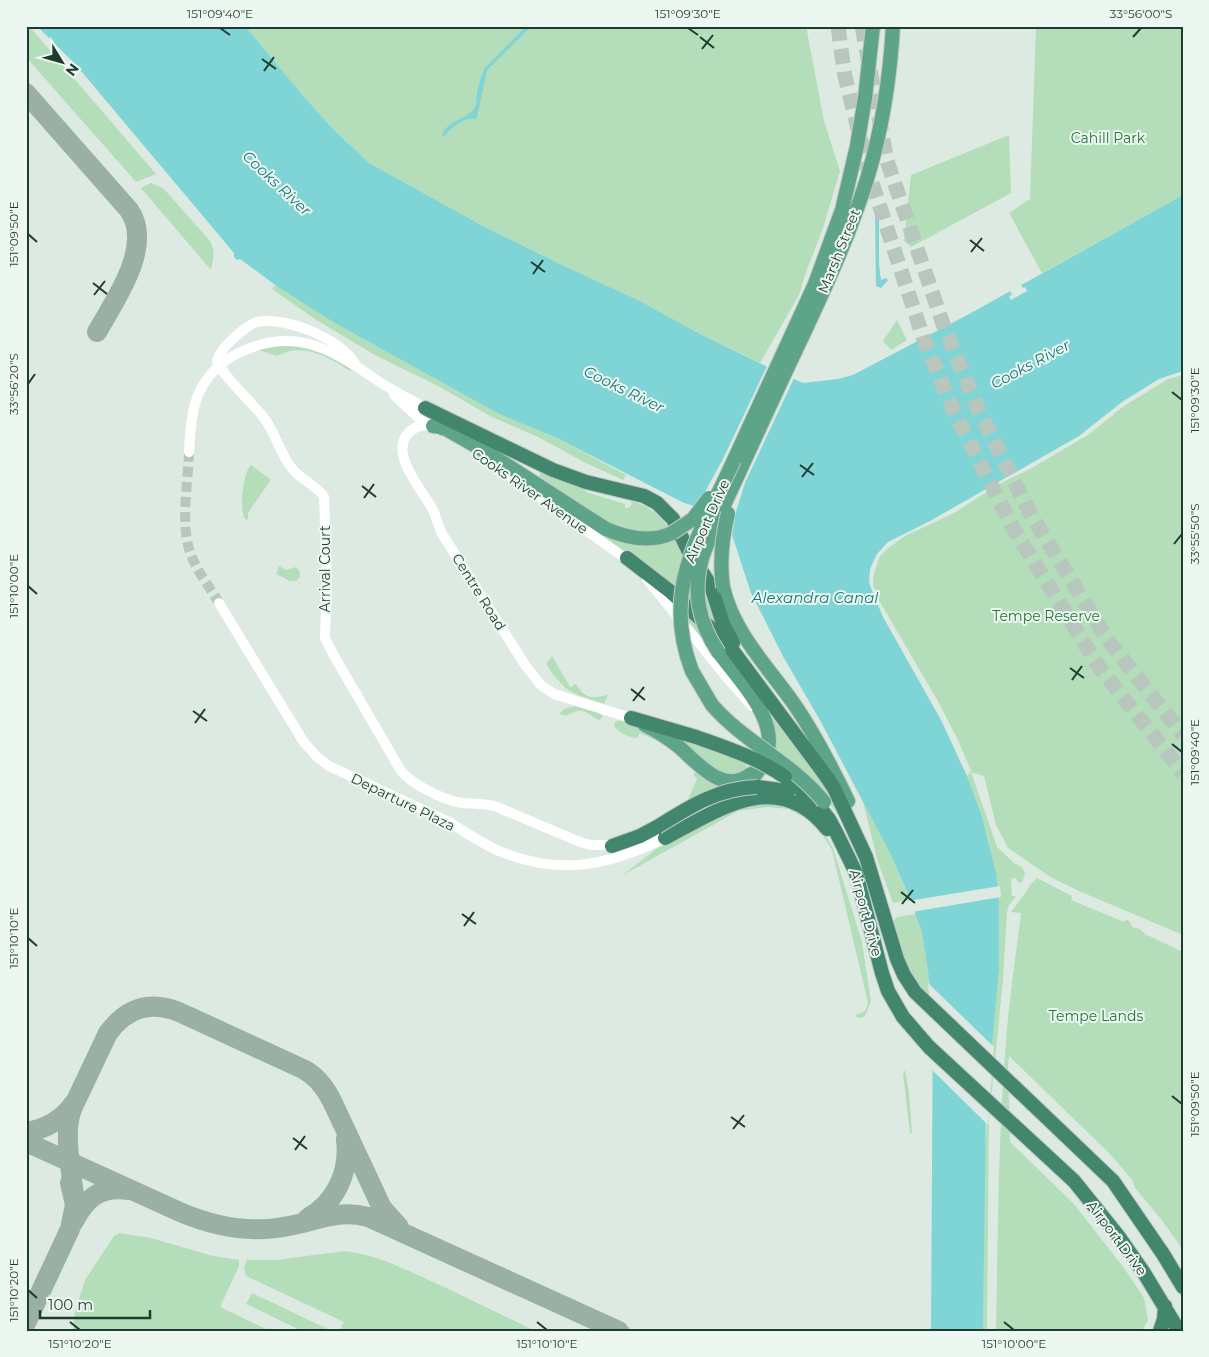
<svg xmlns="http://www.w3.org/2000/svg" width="1209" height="1357" font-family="Montserrat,sans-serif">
  <rect width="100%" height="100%" fill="#ddeae2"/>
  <!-- green -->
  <path fill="#b3deb9" d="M 26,26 L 29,26 L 156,174 L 136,182 L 26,57 Z
    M 245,26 L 806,26 L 824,121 L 840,171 L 823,228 L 805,275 L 799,295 L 760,363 L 702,335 L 640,301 L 562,265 L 485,227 L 369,163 L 332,128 L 299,91 Z
    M 1036,26 L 1183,26 L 1183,195 L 1042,273 L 1009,213 L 1030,199 Z
    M 1009,135 L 1011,193 L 911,247 L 904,241 L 911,175 Z
    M 151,183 L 163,188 L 210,241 C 216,252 213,259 211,270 L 141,188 Z
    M 275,285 L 333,322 L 499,414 L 557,438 L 626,475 L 623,480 L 586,463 L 538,437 L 492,417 L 438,386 L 375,355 L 315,319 L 272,289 Z
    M 897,320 L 907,340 L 891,350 L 883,341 Z
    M 294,345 L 321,351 L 351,369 L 350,371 C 327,356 303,342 277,356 L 262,351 L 256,351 L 272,346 Z
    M 1183,375 L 1183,935 L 1079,891 L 1052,878 L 1008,848 L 996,825 L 984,776 L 971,772 L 997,847 L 1014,863 L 1022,867 L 1025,874 L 1022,882 L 1019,883 L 1015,878 L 1011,879 L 1012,896 L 1016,896 L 1009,905 L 1007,912 L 1003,980 L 989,1119 L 987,1331 L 983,1331 L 985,1148 L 992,1039 L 999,971 L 999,925 L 989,842 L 982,816 L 967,776 L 971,771 L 959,742 L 939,703 L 880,602 L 873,585 L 874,573 L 880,556 L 887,549 L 905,536 L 954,513 L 999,484 L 1030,469 L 1088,435 L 1124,406 L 1168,379 Z
    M 251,465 L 270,479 L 270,481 L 248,513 L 248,519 L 246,520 C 238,512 243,472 251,465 Z
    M 541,471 L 585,490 L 586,492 L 625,504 L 625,508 L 628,508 L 632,504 L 630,501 C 648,505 658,514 669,528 C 659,531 649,534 639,532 C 602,527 569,496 539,476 Z
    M 589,527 L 675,537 L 679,550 L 689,566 L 708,592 L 719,626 L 715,628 L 666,584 L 664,577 L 653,568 L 650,571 Z
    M 279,566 L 286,570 L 296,567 L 300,572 L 300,577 L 296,581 L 290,581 L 276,574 Z
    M 677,603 L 691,613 L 785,727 L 784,732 L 834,799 L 842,821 L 826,798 L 773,755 L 774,741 L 715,657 L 695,635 Z
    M 552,656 L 570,687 L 576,684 C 586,700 591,698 608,695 L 604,704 C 572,693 566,694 546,664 Z
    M 575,706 L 600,713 L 603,717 L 599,720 C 584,712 583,706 566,716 L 559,714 L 564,709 Z
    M 616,721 C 629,719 651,735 662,742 L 661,743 L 640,733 L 637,738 C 630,738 618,732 614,726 Z
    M 677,736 L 746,761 L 747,769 C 722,787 694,752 677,736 Z
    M 682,757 L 713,784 L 722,789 L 685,806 L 697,779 L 693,775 L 695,772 L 681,759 Z
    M 863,802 L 892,857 L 910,900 L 893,903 L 878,862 Z
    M 775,803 L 800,812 L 820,827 L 833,848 L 862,942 L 871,1001 L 865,1016 L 860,1018 L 854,1016 L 865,1011 L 868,1003 L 832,850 L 819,829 L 809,820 L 789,809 L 767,807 L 738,811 L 623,875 L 656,849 L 733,807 Z
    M 1037,878 L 1072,896 L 1071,900 L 1124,922 L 1126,919 L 1130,922 L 1132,927 L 1140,929 L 1145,934 L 1183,952 L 1183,1250 L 1161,1219 L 1135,1188 L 1133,1181 L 1110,1154 L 1009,1056 L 1008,1066 L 1010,1142 L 1074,1204 L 1124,1268 L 1144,1298 L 1148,1320 L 1142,1331 L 996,1331 C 998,1234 998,1138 1006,1042 C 1009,999 1016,956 1021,913 L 1011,912 L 1029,888 L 1029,886 Z
    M 916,914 L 922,932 L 933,1003 L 917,984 L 902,958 L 891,924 L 897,917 Z
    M 905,1070 L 909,1092 L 912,1133 L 910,1133 L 903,1074 Z
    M 120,1233 L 151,1238 L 213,1256 L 239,1260 L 239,1266 L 220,1307 L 270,1331 L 73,1331 L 74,1316 L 85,1280 L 114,1236 Z
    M 345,1251 C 375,1254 404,1269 431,1281 C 466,1297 500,1314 535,1331 L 340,1331 L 344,1322 L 246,1276 L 244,1268 L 247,1260 L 276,1260 Z
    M 252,1293 L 332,1331 L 302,1331 L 246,1304 Z"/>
  <!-- water -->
  <path fill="#7fd4d5" d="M 37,26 L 245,26 L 299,91 L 332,128 L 369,163 L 485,227 L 562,265 L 640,301 L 702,335 L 776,371 L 803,383 L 838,379 L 853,375 L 971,313 L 1183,195 L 1183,371 L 1159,379 L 1122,402 L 1079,436 L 930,521 L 888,542 L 877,554 L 870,569 L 869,583 L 883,617 L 941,720 L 967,776 L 982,816 L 996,873 L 999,900 L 999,971 L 986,1108 L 983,1331 L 931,1331 L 933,1005 L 922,932 L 907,892 L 892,857 L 821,722 L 784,658 L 751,593 L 732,535 L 735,517 L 684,503 L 557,438 L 499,414 L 333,322 L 278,287 L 240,259 L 237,260 L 234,257 L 234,253 L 76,65 Z
    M 526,26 L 532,26 L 487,70 L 477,117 L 476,119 C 462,116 452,129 443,137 L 442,136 C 446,120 468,119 474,109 C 477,105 476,99 477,94 C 478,85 481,76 485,68 Z
    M 875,212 L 879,212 L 879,264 L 881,280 L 886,278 L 888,280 L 881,288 L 876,286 Z"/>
  <!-- pier -->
  <path fill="#ddeae2" d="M 1020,283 L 1023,288 L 1025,287 L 1027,291 L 1011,300 L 1009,296 L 1012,295 L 1009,289 Z
    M 768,364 L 795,376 L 745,483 L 734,518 L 701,499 L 722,461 Z
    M 1000,886 L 1001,897 L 912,912 L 908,901 Z
    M 928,983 L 994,1047 L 988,1125 L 930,1068 L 930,1005 Z"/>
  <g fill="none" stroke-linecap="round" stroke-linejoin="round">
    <!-- taxiway -->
    <path stroke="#9ab0a6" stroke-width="20" d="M 26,93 L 129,210 C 154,246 115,300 97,332
      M 26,1132 C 46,1129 63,1119 74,1103
      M 26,1142 L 180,1212 C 215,1227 251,1234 289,1226 C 318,1221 337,1209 368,1217 L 619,1331
      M 74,1195 C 71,1169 63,1133 72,1109 L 108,1033 C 126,1009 149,1000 179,1012 L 303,1069 C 317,1076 325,1087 332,1101 L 382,1208 L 399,1227
      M 308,1218 C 336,1202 350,1172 346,1139
      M 73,1223 C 86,1198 99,1186 129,1190
      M 26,1323 L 70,1229 L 75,1205 L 70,1183"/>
    <!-- tertiary-tunnel -->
    <path stroke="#b7c7be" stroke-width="10" stroke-dasharray="10 5" stroke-linecap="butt" d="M 189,452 C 188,482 181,520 189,549 C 195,569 209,586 219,603"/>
    <!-- motorway-tunnel -->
    <path stroke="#b7c7be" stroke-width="15" stroke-dasharray="15 8" stroke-linecap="butt" d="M 838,26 L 844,72 L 869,174 L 923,337 L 954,411 L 1013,528 L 1099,667 L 1183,773
      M 862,26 L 887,161 L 943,324 L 977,407 L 1030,513 L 1107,639 L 1183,735"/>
    <!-- primary casing -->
    <g stroke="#c0c8c5" stroke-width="16">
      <path id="primary" d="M 433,426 L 446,429 L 488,453 L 606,529 C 627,538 651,543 672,533
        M 734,460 L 815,284 L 842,210 L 857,146 L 865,98 L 873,26
        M 703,555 L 714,527 C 743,464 772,400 802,337 C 826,286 850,234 867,179 C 882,130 890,78 893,26
        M 723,587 C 733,632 768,667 794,704 C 815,734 832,768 848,801
        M 719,653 C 754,699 801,743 738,791
        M 692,671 L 712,705
        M 645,725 C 657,731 668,738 678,746 C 698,763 723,796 751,774"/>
    </g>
    <!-- trunk casing -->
    <g stroke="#c0c8c5" stroke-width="16">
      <path id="trunk" d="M 425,408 L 553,470 L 586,482 L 644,496 L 657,503 L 673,519 L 688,550 L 711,586 L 723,624 L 733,643
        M 627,558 L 671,592 L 727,643 L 826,776 L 834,788 L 866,857 L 897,959 L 904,975 L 915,992 L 1113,1181 L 1163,1254 L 1183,1287
        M 631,718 L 696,737
        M 785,777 L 817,804 L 829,819 L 837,834 L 856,873 L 882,973 L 888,991 L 903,1017 L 929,1047 L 1074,1181 L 1119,1237 L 1144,1273 L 1179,1331
        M 757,787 L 788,791
        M 665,838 C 718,810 778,767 827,829
        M 612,846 L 640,836 L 657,827
        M 1160,1331 L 1164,1319 L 1165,1306"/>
    </g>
    <!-- tertiary -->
    <path stroke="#fff" stroke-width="10" d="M 231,357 C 288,325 326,345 375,379 C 391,390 408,398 425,408
      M 356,365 C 342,339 286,316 257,322 C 249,324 242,331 235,337 C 228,343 219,352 217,361 C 223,377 253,403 264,418 C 277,435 280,456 295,472 C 304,481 317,486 324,497 L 327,584 L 325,638 L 333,654 L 401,771 C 413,785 443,800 462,803 C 474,804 485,803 497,807 L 580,842 L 591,845 L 618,845
      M 394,395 L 422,421 L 430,425
      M 438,430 C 430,425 422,423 413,429 C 384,449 422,489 433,510 C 436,517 438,525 441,532 L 525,665 L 541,685 L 554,694 L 631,718
      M 489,461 L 632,563
      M 647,579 L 729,680 L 752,706
      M 219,603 L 303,741
      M 449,822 C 465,832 481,843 499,851 C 559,876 608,866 665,838
      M 647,839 L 661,833 L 719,799"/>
    <!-- primary -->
    <use href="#primary" stroke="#5ea488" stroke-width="14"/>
    <!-- trunk -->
    <use href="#trunk" stroke="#42866d" stroke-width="14"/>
    <!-- primary-bridge casing -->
    <g stroke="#c0c8c5" stroke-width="16" stroke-linecap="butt">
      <path id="primary-bridge" d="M 672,533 L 693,519 L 709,498
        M 703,555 C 692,591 698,622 719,653
        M 723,587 C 719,561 722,538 728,513
        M 692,671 C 660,588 701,533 734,460
        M 712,705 C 745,743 793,763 824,802"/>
    </g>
    <!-- trunk-bridge casing -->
    <g stroke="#c0c8c5" stroke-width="16" stroke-linecap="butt">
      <path id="trunk-bridge" d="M 696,737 C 727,748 758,758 785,777
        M 657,827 C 689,807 718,788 757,787"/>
    </g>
    <!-- tertiary-bridge -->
    <path stroke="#fff" stroke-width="10" d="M 189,452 C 191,411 194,381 231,357
      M 303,741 L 316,756 L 329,766 L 449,822"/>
    <!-- primary-bridge -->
    <use href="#primary-bridge" stroke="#5ea488" stroke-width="14"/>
    <!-- trunk-bridge -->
    <use href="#trunk-bridge" stroke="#42866d" stroke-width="14"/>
  </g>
  <!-- ticks -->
  <path fill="none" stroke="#1e3b2f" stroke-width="2" d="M 220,28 L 230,35M 688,28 L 698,35M 700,37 L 714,48M 1133,37 L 1141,28M 702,49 L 713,35M 262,59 L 276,69M 264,71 L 274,57M 28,234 L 37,242M 970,240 L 984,251M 971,252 L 982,238M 531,262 L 545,272M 533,274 L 543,260M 93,283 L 107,294M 94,295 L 105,281M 28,384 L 35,374M 1172,392 L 1182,400M 800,465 L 814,475M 802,477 L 813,463M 362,486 L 376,497M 364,498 L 374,484M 1174,544 L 1182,534M 28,586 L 37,594M 1070,668 L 1084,678M 1072,680 L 1082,666M 631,689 L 645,700M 633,701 L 644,687M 193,711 L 207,721M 195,723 L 205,709M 1172,744 L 1182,752M 901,892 L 915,903M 902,904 L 913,890M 462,914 L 476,924M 464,926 L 474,912M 28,938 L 37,946M 1172,1096 L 1182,1104M 731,1117 L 745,1127M 733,1129 L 744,1115M 293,1138 L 307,1149M 295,1150 L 305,1136M 28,1290 L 37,1298M 70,1322 L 80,1330M 537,1322 L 547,1330M 1004,1322 L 1014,1330"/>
  <g text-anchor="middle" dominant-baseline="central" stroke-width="4" stroke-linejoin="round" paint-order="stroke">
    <!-- park labels -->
    <g font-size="14" fill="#257438" stroke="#edf7f1">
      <text x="1108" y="138">Cahill Park</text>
      <text x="1046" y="616">Tempe Reserve</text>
      <text x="1096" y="1016">Tempe Lands</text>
    </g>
    <!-- street labels -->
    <g font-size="14" fill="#1e3b2f" stroke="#edf7f1">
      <text transform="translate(839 251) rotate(-68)">Marsh Street</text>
      <text transform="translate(530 491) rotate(35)">Cooks River Avenue</text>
      <text transform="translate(707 521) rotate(-66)">Airport Drive</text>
      <text transform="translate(325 569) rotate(-90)">Arrival Court</text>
      <text transform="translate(479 592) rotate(58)">Centre Road</text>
      <text transform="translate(403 802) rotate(26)">Departure Plaza</text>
      <text transform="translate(866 913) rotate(75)">Airport Drive</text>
      <text transform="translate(1117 1238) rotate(53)">Airport Drive</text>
    </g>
    <!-- water labels -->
    <g font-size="15" font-style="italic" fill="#14787a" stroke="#edf7f1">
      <text transform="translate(277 183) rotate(43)">Cooks River</text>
      <text transform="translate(1030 364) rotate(-28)">Cooks River</text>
      <text transform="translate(624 389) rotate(26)">Cooks River</text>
      <text x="815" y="597">Alexandra Canal</text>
    </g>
  </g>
  <!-- border -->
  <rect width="1209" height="1357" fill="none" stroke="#edf7f1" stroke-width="55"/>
  <!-- north arrow -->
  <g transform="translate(62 62) rotate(127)" stroke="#edf7f1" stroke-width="4" paint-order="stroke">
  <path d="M0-4L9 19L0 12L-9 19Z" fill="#1e3b2f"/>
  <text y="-8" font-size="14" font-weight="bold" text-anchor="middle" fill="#1e3b2f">N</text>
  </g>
  <!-- scale -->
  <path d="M40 1310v8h110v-8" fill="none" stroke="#1e3b2f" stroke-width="2.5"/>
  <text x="48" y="1310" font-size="15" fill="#1e3b2f" stroke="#edf7f1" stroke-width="4" paint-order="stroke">100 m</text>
  <rect x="28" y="28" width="1154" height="1302" fill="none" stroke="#1e3b2f" stroke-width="2"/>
  <g font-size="12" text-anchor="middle" fill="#1e3b2f">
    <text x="220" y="18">151°09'40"E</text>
    <text x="688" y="18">151°09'30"E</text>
    <text x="1141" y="18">33°56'00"S</text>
    <text transform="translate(14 234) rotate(-90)" y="4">151°09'50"E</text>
    <text transform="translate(14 384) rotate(-90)" y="4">33°56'20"S</text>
    <text transform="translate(1195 400) rotate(-90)" y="4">151°09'30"E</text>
    <text transform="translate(1195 534) rotate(-90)" y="4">33°55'50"S</text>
    <text transform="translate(14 586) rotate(-90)" y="4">151°10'00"E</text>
    <text transform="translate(1195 752) rotate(-90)" y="4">151°09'40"E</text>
    <text transform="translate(14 938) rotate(-90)" y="4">151°10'10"E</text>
    <text transform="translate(1195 1104) rotate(-90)" y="4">151°09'50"E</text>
    <text transform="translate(14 1290) rotate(-90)" y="4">151°10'20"E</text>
    <text x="80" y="1348">151°10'20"E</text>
    <text x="547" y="1348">151°10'10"E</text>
    <text x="1014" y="1348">151°10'00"E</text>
  </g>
</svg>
